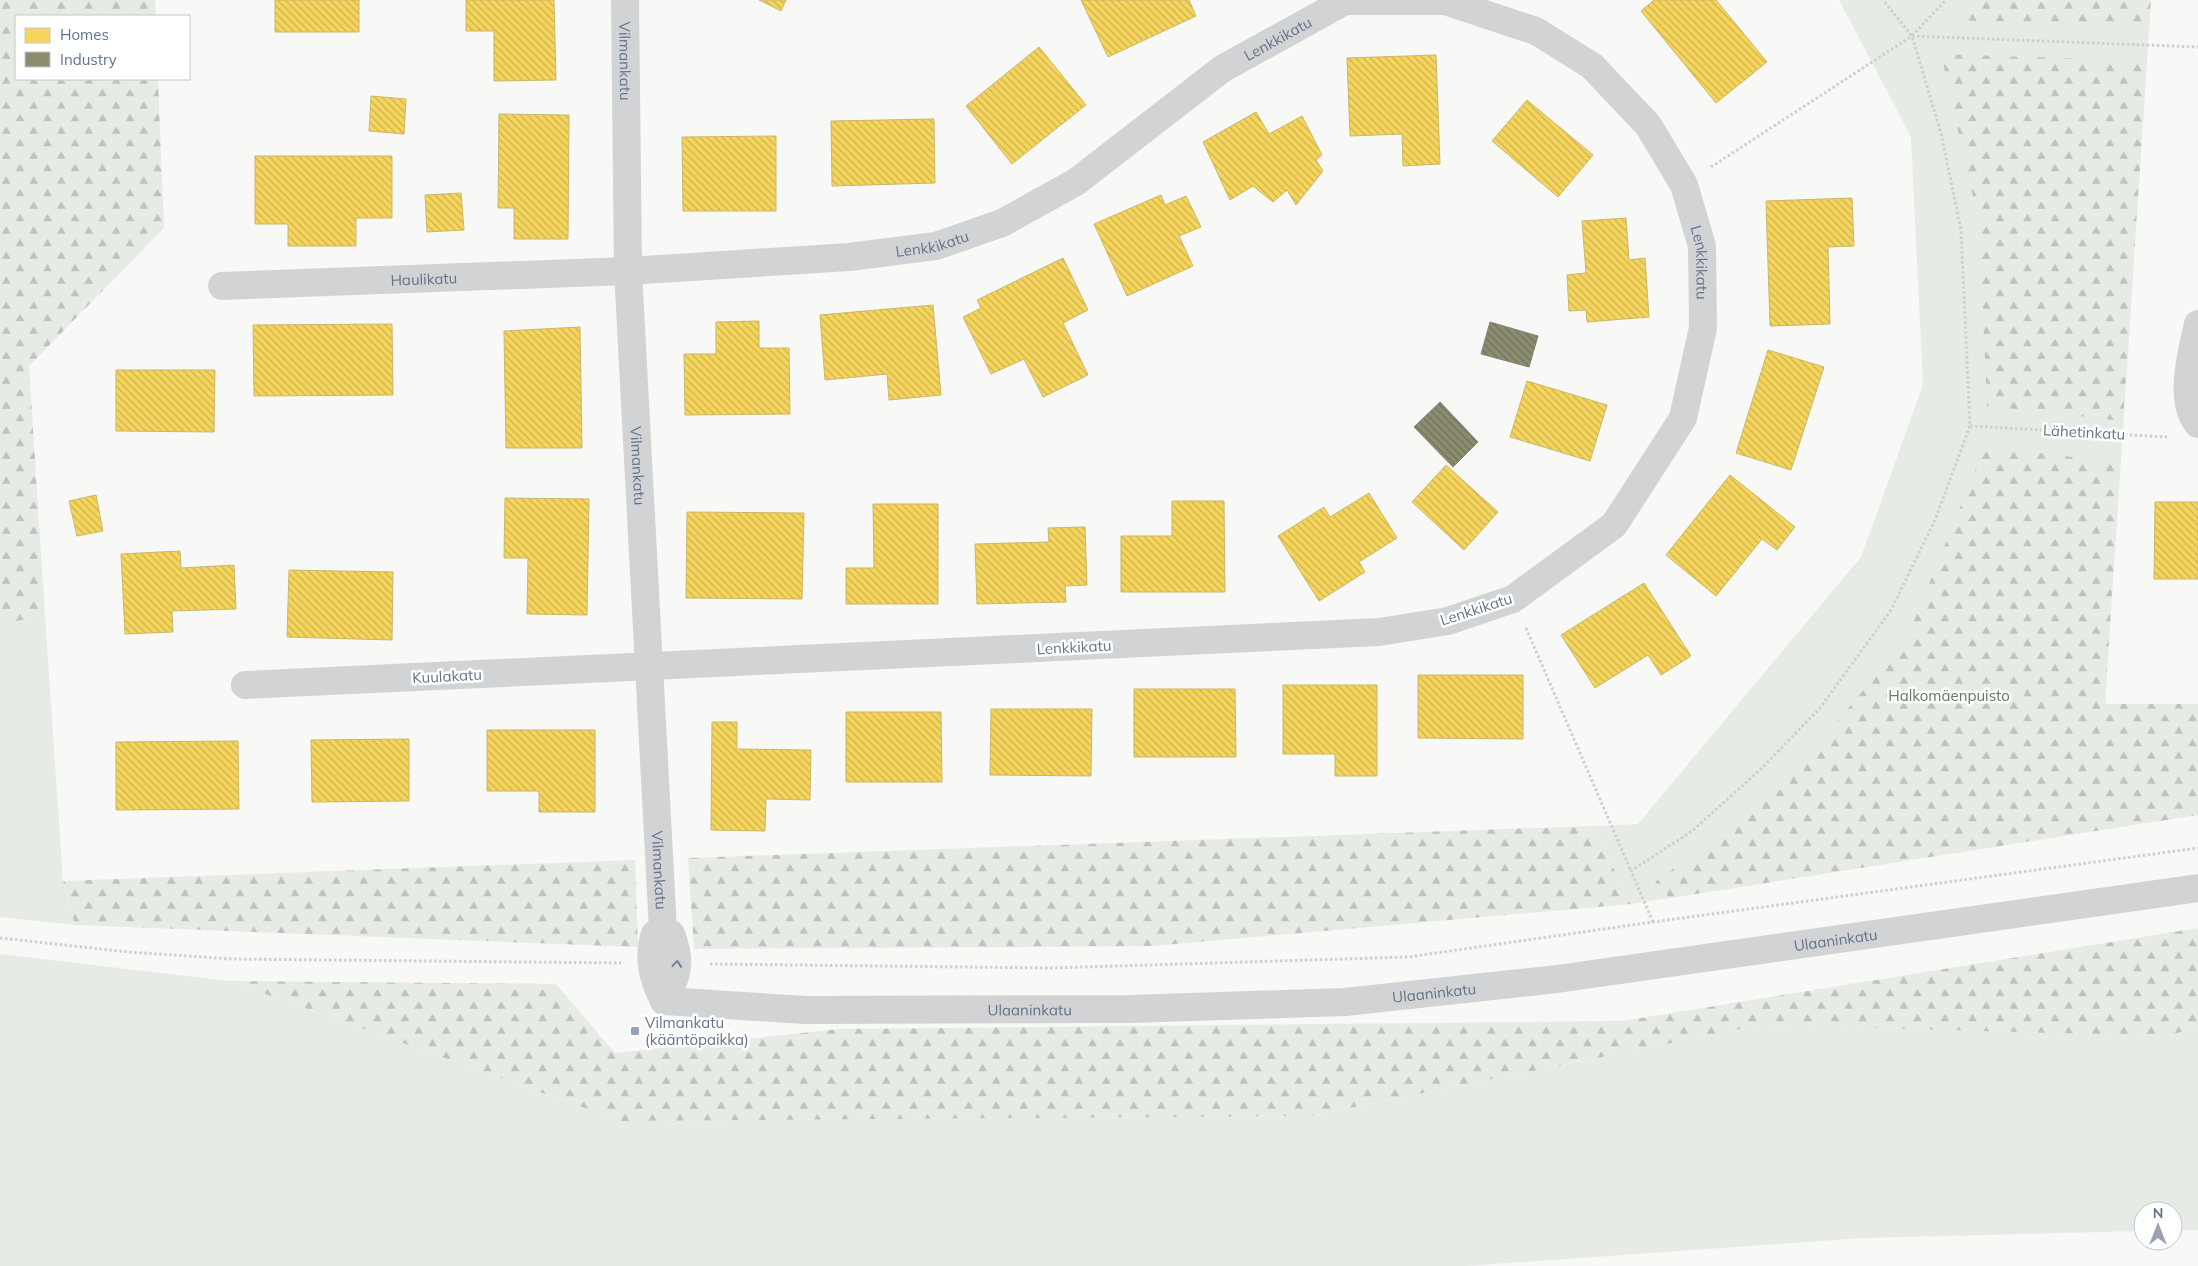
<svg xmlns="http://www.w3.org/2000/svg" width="2198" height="1266" font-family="Mulish,sans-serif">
  <defs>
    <pattern id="forest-firs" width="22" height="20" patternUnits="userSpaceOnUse" patternTransform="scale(1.25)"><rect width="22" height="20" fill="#e7ebe5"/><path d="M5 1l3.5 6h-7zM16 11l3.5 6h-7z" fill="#bfc3bf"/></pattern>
    <pattern id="homes-back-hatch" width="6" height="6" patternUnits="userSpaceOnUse" patternTransform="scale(1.25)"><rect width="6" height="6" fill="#f6d55c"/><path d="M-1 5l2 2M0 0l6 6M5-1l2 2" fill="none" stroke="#cbb152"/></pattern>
    <pattern id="industry-back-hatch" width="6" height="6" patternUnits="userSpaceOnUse" patternTransform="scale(1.25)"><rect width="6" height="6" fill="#8c8c6e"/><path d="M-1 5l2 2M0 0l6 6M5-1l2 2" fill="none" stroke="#70725d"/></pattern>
  </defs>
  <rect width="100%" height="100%" fill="#f8f8f7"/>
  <!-- green -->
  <path fill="#e7ebe5" d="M 1839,0 L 2151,0 L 2105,704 L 2104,829 L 1631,904 L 1593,826 L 1638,824 L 1861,557 L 1923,385 L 1911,137 Z
    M 45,616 L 63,881 L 75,925 L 0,917 L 0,624 Z
    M 0,954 L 229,981 L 621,1121 L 1310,1116 L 1760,1025 L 2164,1036 L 2198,1028 L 2198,1230 L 2173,1231 L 2173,1211 L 2143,1211 L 2143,1231 L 1863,1238 L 1466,1266 L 0,1266 Z"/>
  <!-- forest -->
  <path fill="url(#forest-firs)" d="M 0,0 L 155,0 L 156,16 L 16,16 L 16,79 L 158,79 L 164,228 L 29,366 L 45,616 L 0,624 Z
    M 1973,0 L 2151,0 L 2149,27 L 1949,20 Z
    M 1941,54 L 2147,61 L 2123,421 L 1987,406 L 1979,224 Z
    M 1985,446 L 2120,463 L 2105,704 L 2198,704 L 2198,815 L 1670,898 L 1655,882 L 1779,791 L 1907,638 Z
    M 1593,826 L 1631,904 L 1152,946 L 694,949 L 688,858 Z
    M 635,860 L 638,947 L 75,925 L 63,881 Z
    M 2198,928 L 2198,1028 L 2164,1036 L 1760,1025 L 1310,1116 L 621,1121 L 229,981 L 556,984 L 615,1053 L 839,1029 L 1622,1021 Z"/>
  <!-- homes -->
  <path fill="url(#homes-back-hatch)" stroke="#cab86a" d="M 275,0 L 359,0 L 359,32 L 275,32 Z
    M 466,0 L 554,0 L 556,80 L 494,81 L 494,31 L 466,31 Z
    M 759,0 L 786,0 L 781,11 Z
    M 1081,0 L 1189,0 L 1196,16 L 1108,57 Z
    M 1654,0 L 1716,0 L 1767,62 L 1716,103 L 1641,11 Z
    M 1039,47 L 1086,105 L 1012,164 L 966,106 Z
    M 1436,55 L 1440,164 L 1403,166 L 1402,134 L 1350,136 L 1347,58 Z
    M 371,96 L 406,99 L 404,134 L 369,131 Z
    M 1527,100 L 1593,155 L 1558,197 L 1492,141 Z
    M 1256,112 L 1269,134 L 1302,116 L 1322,155 L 1316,160 L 1323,171 L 1296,205 L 1287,190 L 1273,202 L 1253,186 L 1230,200 L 1203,142 Z
    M 499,114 L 569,115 L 568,239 L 514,239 L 514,208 L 498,208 Z
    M 934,119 L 935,183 L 832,186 L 831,121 Z
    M 776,136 L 776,211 L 683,211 L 682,137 Z
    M 255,156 L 392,156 L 392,218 L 356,218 L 356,246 L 288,246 L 288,224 L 255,224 Z
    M 461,193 L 464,230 L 427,232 L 425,195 Z
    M 1161,195 L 1165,205 L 1186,196 L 1201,227 L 1179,236 L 1193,266 L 1127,296 L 1094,224 Z
    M 1852,198 L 1854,246 L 1828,247 L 1830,324 L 1770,326 L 1766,201 Z
    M 1626,218 L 1629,260 L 1645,258 L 1649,317 L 1587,322 L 1586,310 L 1569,311 L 1567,275 L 1586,273 L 1582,221 Z
    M 1063,258 L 1088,310 L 1063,323 L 1088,375 L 1043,397 L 1024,359 L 991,374 L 963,317 L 981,308 L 977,300 Z
    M 933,305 L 941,395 L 889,400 L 887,374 L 825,380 L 820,315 Z
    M 759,321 L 759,348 L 789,348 L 790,414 L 685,415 L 684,354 L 716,354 L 716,322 Z
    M 392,324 L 393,395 L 254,396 L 253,325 Z
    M 580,327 L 582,448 L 506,448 L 504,331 Z
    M 1768,350 L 1824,367 L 1791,470 L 1736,453 Z
    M 116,370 L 215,370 L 214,432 L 116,431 Z
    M 1527,381 L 1607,405 L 1590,461 L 1510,437 Z
    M 1446,465 L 1498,512 L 1464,550 L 1412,502 Z
    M 1730,475 L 1795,527 L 1777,550 L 1762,539 L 1716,596 L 1666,555 Z
    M 1369,493 L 1397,538 L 1359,562 L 1365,572 L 1319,601 L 1278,536 L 1324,507 L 1330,517 Z
    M 96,495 L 103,531 L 77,536 L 69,501 Z
    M 505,498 L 589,499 L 587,615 L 527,614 L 528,558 L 504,558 Z
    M 1172,501 L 1224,501 L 1225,592 L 1121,592 L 1121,536 L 1172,536 Z
    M 2155,502 L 2198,502 L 2198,579 L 2154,579 Z
    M 873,504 L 938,504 L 938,604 L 846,604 L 846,568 L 874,568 Z
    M 687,512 L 804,513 L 802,599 L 686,598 Z
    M 1085,527 L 1087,585 L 1065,586 L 1066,602 L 977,604 L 975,544 L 1049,542 L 1048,528 Z
    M 180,551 L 181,568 L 234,565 L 236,609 L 172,611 L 173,632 L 125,634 L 121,554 Z
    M 289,570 L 393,572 L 392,640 L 287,637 Z
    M 1644,583 L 1691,656 L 1661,675 L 1648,655 L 1595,688 L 1561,635 Z
    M 1418,675 L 1523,675 L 1523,739 L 1418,738 Z
    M 1283,685 L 1377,685 L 1377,776 L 1335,776 L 1335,754 L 1283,754 Z
    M 1134,689 L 1235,689 L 1236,757 L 1134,757 Z
    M 991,709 L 1092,709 L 1091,776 L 990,775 Z
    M 846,712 L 941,712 L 942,782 L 846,782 Z
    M 712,722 L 737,722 L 737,749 L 811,750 L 810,800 L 766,799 L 765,831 L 711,830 Z
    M 487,730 L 595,730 L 595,812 L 539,812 L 539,791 L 487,791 Z
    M 409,739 L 409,801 L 312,802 L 311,740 Z
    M 238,741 L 239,809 L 116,810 L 116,742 Z"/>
  <!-- industry -->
  <path fill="url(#industry-back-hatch)" stroke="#808476" d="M 1490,322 L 1538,336 L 1529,367 L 1481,354 Z
    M 1440,402 L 1478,442 L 1453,467 L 1414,427 Z"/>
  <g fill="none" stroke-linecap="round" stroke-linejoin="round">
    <!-- path -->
    <path stroke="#cecfd1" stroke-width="3" stroke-dasharray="2.5 2.5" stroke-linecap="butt" d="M 1912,36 L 2198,47
      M 1711,167 L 1912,36 L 1946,0
      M 1970,426 L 2167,437
      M 1526,628 L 1631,871
      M 1653,922 L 1631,871 L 1692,831 L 1761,769 L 1820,708 L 1891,610 L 1935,520 L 1970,426 L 1961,230 L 1941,133 L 1912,36 L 1883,0
      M 0,938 L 128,952 L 232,959 L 621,963
      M 710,964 L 1051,968 L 1408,957 L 1653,922 L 2198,848"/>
    <!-- minor -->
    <g stroke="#d2d3d4" stroke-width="28">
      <path id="s1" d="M 625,0 L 628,271 L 663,930"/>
      <path id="s2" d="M 222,286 L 628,271 L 849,257 L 936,246 L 1002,223 L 1076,182 L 1222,69 L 1345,1 L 1445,1 L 1536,31 L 1592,66 L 1648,125 L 1684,185 L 1702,246 L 1703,328 L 1683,418 L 1614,525 L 1513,599 L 1448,621 L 1379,632 L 245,685"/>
      <path d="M 2198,324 C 2192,351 2178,402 2198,424"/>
      <path d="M 663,930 L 671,934 C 682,962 678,975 664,1001"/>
      <path d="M 663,930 L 655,934 C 647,958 653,979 664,1001"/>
      <path id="s3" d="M 664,1001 L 805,1010 L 1130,1009 L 1345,1002 L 1557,979 L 2198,888"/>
    </g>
  </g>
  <!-- one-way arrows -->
  <defs><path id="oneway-chevron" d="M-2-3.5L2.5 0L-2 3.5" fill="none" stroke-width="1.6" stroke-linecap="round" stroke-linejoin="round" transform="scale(1.25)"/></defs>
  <use stroke="#758195" href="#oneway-chevron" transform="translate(677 964) rotate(-85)"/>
  <!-- markers -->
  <rect fill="#98a2b0" stroke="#fff" stroke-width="2" x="630" y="1026" width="10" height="10" rx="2.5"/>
  <g text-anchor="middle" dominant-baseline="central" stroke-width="5" stroke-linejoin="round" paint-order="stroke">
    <!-- street labels -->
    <g font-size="15" fill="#65738a" stroke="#fff">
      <text stroke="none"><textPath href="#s2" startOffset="1118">Lenkkikatu</textPath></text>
      <text stroke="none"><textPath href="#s1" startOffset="61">Vilmankatu</textPath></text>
      <text stroke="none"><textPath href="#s2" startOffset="712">Lenkkikatu</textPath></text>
      <text stroke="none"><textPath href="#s2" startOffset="1688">Lenkkikatu</textPath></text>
      <text stroke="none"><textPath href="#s2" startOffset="202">Haulikatu</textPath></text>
      <text transform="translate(2084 432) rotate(3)">Lähetinkatu</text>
      <text stroke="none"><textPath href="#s1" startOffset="466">Vilmankatu</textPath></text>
      <text transform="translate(1476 609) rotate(-18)">Lenkkikatu</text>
      <text transform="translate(1074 647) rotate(-3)">Lenkkikatu</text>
      <text transform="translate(447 676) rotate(-3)">Kuulakatu</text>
      <text stroke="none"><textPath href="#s1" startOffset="871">Vilmankatu</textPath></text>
      <text stroke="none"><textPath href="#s3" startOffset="1176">Ulaaninkatu</textPath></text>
      <text stroke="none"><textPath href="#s3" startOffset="771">Ulaaninkatu</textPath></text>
      <text stroke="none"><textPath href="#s3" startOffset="366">Ulaaninkatu</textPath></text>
    </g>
    <!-- park labels -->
    <g font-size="15" fill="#617a61" stroke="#fff">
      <text x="1949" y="695">Halkomäenpuisto</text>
    </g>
    <!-- poi labels -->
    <g font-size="15" fill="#65738a" stroke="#fff" text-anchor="start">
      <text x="645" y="1022">Vilmankatu<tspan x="645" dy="17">(kääntöpaikka)</tspan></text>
    </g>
  </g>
  <!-- legend -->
  <rect x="15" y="15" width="175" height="65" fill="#ffffff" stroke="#c1c7d0"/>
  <rect x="25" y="28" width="25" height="15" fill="#f6d55c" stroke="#c1c7d0"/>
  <text x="60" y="40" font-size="15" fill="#65738a">Homes</text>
  <rect x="25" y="52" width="25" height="15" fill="#8c8c6e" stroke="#c1c7d0"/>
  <text x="60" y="65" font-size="15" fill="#65738a">Industry</text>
  <!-- north arrow -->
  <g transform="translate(2158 1226)"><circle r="24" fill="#ffffff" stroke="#c1c7d0"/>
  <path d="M0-4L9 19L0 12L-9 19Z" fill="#98a2b0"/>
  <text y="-8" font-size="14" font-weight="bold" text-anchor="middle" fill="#65738a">N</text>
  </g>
</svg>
